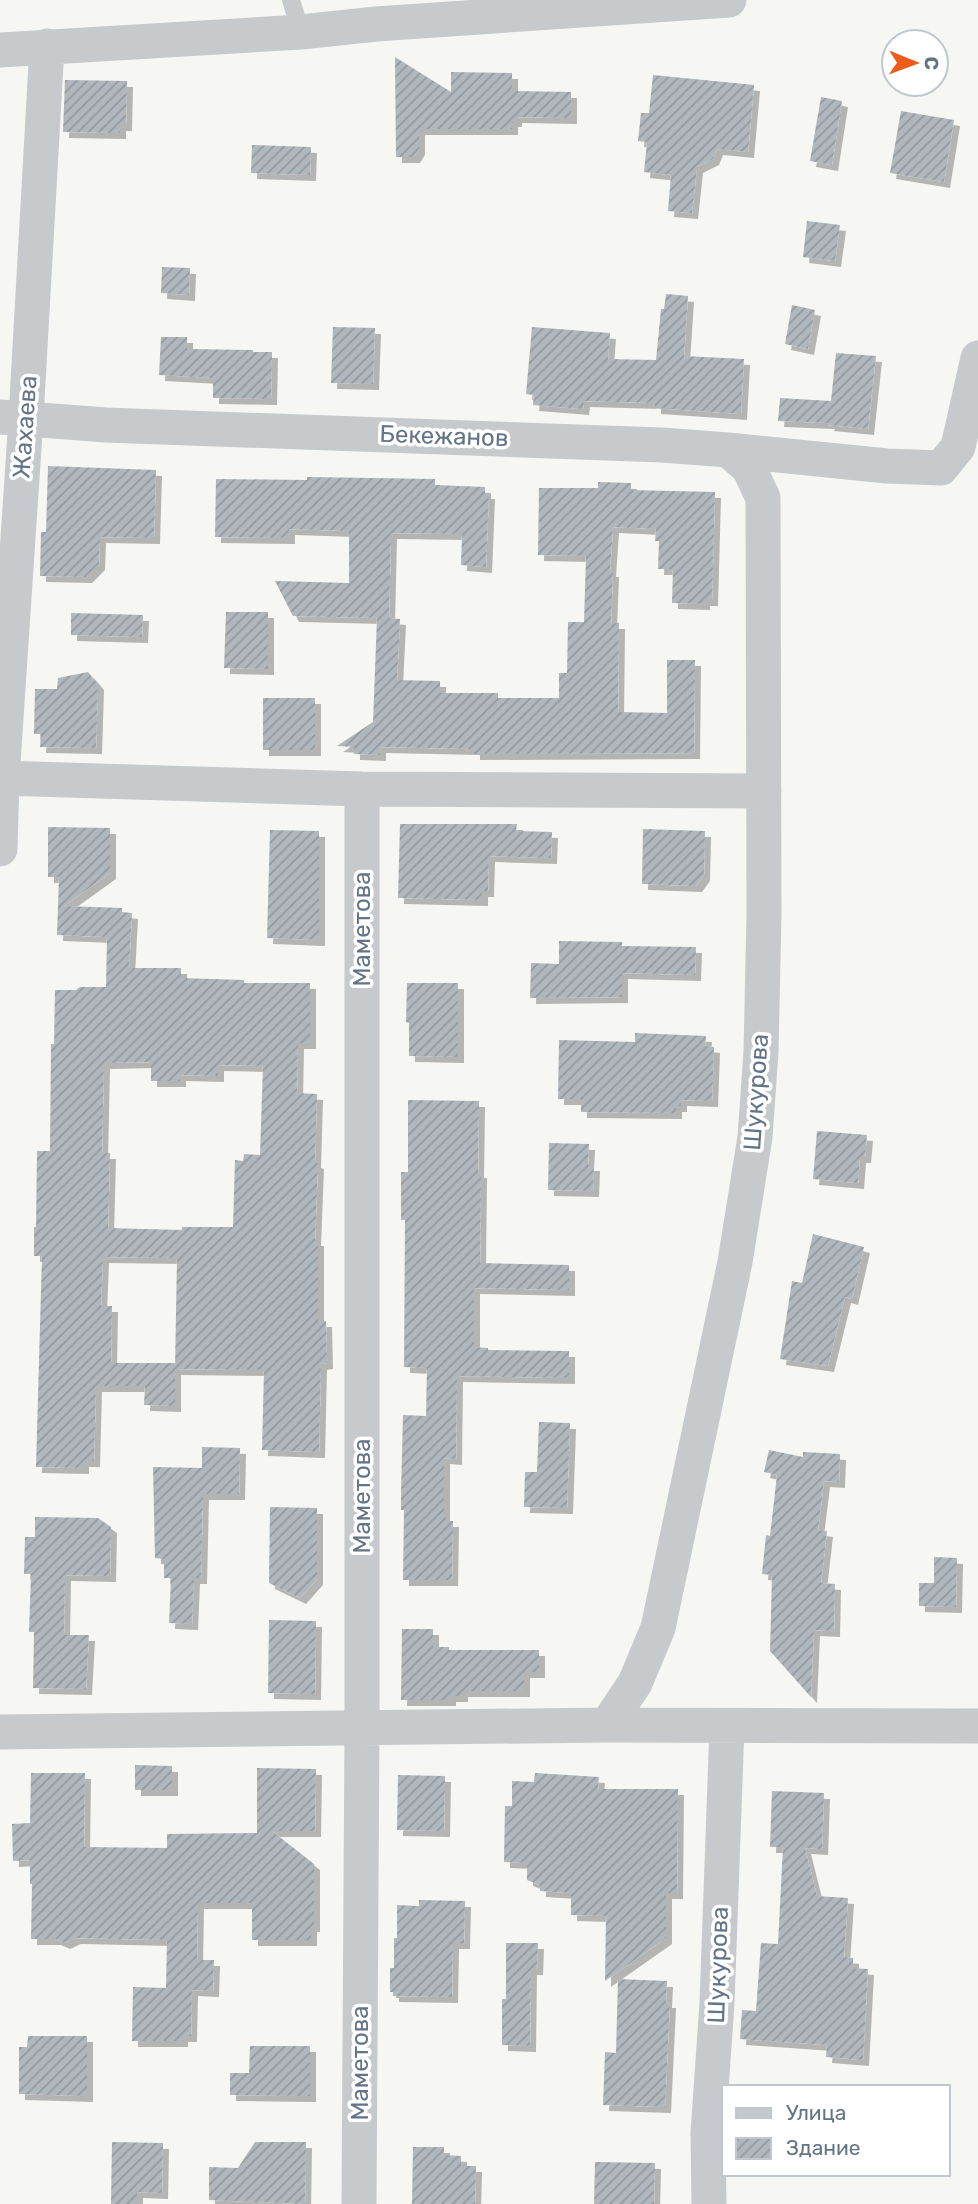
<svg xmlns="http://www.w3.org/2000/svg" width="978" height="2204" font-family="Rubik,sans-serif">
  <defs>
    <pattern id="building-hatch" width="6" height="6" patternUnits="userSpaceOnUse" patternTransform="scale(1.75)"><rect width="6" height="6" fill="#b0b7bd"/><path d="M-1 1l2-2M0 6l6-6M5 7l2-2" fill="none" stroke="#93999f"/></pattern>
    <filter id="shadow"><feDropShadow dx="6" dy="6" stdDeviation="0" flood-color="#0004"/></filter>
  </defs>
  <rect width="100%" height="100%" fill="#f6f7f3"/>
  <!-- building -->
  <path fill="url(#building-hatch)" fill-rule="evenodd" filter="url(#shadow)" d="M 395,57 L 451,92 L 451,72 L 512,73 L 512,91 L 571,92 L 571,118 L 516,117 L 516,121 L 512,121 L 512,129 L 419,129 L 419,149 L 414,157 L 396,157 Z
    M 653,75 L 754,85 L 748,152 L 717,149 L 713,159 L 697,167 L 692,213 L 668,211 L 671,175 L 644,172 L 647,142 L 638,141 L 641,113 L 649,113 Z
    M 65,80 L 127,81 L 126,125 L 120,125 L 120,133 L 63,132 Z
    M 821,97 L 842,101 L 832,165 L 810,161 Z
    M 901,111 L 954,120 L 944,182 L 890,173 Z
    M 252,145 L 311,147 L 310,175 L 251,173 Z
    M 807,221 L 840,225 L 835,261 L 803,257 Z
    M 162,267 L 190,268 L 189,295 L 161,293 Z
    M 666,294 L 688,296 L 684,356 L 744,359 L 741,414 L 655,408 L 655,403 L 584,401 L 583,409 L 533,405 L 534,395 L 526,394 L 532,327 L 610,333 L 608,359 L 656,360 L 661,309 L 664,309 Z
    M 792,305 L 815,310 L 808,349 L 785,344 Z
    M 333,327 L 375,328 L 373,384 L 331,383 Z
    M 161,337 L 187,337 L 187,349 L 253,350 L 253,352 L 272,352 L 271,399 L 213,398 L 213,378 L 159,375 Z
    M 836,353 L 876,356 L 868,429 L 828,425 L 829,423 L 778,421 L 780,398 L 831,401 Z
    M 48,466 L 156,470 L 154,538 L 100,537 L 99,564 L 86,577 L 40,576 L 41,532 L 46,532 Z
    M 307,477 L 435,479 L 435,485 L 485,487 L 485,493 L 489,493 L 486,567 L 461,565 L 462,534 L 391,533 L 389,618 L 400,619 L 397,680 L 440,681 L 440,693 L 498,693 L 498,698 L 559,698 L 559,673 L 567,673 L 568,622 L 584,622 L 586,556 L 538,555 L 539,488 L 598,488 L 598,482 L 631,483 L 631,490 L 715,492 L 712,600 L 704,600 L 704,604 L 672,603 L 673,569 L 658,569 L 659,541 L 655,541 L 656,529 L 613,527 L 610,571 L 613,571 L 611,623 L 619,623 L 618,712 L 667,713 L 667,660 L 695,660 L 694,753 L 474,754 L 474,749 L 380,747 L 380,755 L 354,754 L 354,747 L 337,746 L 373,722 L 377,618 L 293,616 L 275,581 L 349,583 L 349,531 L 289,529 L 289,538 L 215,537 L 216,479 L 307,480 Z
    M 226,612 L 268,612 L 268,669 L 224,668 Z
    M 71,613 L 143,615 L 142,637 L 71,635 Z
    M 88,672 L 98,684 L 96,748 L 40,747 L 41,734 L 34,734 L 35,689 L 57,689 L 58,678 Z
    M 263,698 L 315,698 L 315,750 L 263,750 Z
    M 400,824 L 517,824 L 516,831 L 552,832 L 551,858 L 489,856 L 488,891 L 482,891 L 482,900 L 398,898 Z
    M 48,827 L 110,828 L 110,873 L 64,906 L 122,908 L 122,912 L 132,913 L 129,968 L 181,968 L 181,978 L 244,980 L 244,983 L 310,983 L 310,1043 L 298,1043 L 297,1093 L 317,1094 L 315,1162 L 318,1163 L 315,1240 L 318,1240 L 318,1321 L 326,1321 L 327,1363 L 321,1364 L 319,1452 L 262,1450 L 264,1370 L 175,1369 L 177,1258 L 103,1257 L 101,1306 L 112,1306 L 111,1363 L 175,1363 L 175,1406 L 144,1405 L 145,1386 L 96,1386 L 94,1461 L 83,1461 L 83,1468 L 36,1467 L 42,1256 L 34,1256 L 34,1227 L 36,1227 L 37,1151 L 50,1151 L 51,1044 L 54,1044 L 55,990 L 76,990 L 80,987 L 106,987 L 107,937 L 57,935 L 59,877 L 48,877 ZM 151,1062 L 151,1081 L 180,1081 L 180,1075 L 218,1076 L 218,1065 L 263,1066 L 260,1155 L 244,1154 L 243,1161 L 235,1160 L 233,1227 L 182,1227 L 182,1230 L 108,1228 L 110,1153 L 102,1153 L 104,1063 Z
    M 643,829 L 705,831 L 704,875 L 696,886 L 642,884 Z
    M 270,830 L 319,831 L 319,940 L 267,938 Z
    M 559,941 L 622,942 L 622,946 L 696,947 L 695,975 L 622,973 L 622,997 L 530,998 L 531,963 L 559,964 Z
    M 407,983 L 458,983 L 458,1057 L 409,1056 L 409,1023 L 406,1022 Z
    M 635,1033 L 706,1036 L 705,1046 L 714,1047 L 712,1101 L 681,1100 L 681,1106 L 676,1106 L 676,1113 L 581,1112 L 581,1099 L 558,1099 L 559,1040 L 635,1042 Z
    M 408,1100 L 479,1101 L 478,1172 L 481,1172 L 480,1263 L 569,1265 L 569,1290 L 474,1288 L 474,1347 L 488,1348 L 488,1350 L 569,1351 L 569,1378 L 457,1376 L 456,1459 L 444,1458 L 444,1515 L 446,1515 L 446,1521 L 453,1521 L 452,1580 L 403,1580 L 404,1510 L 401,1510 L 401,1494 L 403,1415 L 426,1416 L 427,1368 L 404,1367 L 405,1220 L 401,1220 L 401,1172 L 408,1172 Z
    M 817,1131 L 867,1135 L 865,1157 L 860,1157 L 858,1183 L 813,1179 Z
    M 549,1143 L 589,1144 L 588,1165 L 594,1165 L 593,1191 L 548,1190 Z
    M 813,1234 L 864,1247 L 852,1299 L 845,1297 L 828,1366 L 780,1359 L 792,1281 L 802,1283 Z
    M 539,1422 L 570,1423 L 567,1508 L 524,1507 L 525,1472 L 537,1472 Z
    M 202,1447 L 240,1448 L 239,1494 L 203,1494 L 201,1578 L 194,1578 L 192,1624 L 169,1623 L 171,1578 L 164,1578 L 164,1559 L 155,1558 L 153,1467 L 202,1468 Z
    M 769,1450 L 803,1457 L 803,1452 L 840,1454 L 839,1482 L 824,1481 L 818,1530 L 827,1531 L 821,1583 L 835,1584 L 834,1631 L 814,1630 L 811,1697 L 770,1651 L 772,1575 L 762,1574 L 766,1535 L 770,1536 L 777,1475 L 764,1472 Z
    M 270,1507 L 317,1508 L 317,1579 L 300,1598 L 269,1583 Z
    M 35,1517 L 98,1518 L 111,1527 L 110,1576 L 65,1575 L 64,1635 L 89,1635 L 86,1689 L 33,1688 L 34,1632 L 29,1632 L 31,1574 L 24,1574 L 25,1537 L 35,1537 Z
    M 934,1557 L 957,1558 L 956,1607 L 919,1606 L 919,1583 L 934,1583 Z
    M 269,1620 L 316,1621 L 315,1694 L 268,1693 Z
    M 402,1629 L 433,1629 L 433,1647 L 449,1647 L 449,1650 L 539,1650 L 539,1672 L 524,1672 L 524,1691 L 462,1691 L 462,1696 L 450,1696 L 450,1700 L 401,1700 Z
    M 135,1765 L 172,1766 L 172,1790 L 135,1790 Z
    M 257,1768 L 316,1769 L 315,1831 L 272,1831 L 314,1864 L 314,1926 L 311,1926 L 311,1940 L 252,1940 L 252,1903 L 198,1903 L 197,1960 L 214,1960 L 213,1991 L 192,1990 L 191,2036 L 182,2036 L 182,2041 L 132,2041 L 133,1987 L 166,1988 L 167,1940 L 75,1938 L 64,1943 L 55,1939 L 31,1939 L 32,1884 L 30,1884 L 30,1860 L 13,1861 L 12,1824 L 30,1823 L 31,1773 L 85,1773 L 84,1847 L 167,1848 L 167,1834 L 257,1833 Z
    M 535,1773 L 599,1777 L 598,1789 L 678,1789 L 677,1893 L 666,1893 L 666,1938 L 605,1981 L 606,1916 L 571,1915 L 571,1893 L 540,1891 L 540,1885 L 527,1880 L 527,1863 L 504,1862 L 505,1806 L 512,1806 L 512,1781 L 534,1782 Z
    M 398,1775 L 445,1776 L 444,1831 L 397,1830 Z
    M 772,1791 L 824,1793 L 822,1849 L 805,1848 L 817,1896 L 848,1898 L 844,1957 L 853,1958 L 853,1968 L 868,1969 L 863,2060 L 826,2057 L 827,2045 L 740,2039 L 742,2010 L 756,2011 L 761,1943 L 778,1944 L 783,1847 L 770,1847 Z
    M 419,1900 L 465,1901 L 464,1943 L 453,1943 L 452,1997 L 393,1996 L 393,1992 L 390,1992 L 390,1968 L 394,1968 L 394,1938 L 397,1938 L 397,1905 L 419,1906 Z
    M 506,1943 L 538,1943 L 537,1969 L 531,1969 L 530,2046 L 502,2045 L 502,1999 L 506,1999 Z
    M 618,1979 L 667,1981 L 666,2002 L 670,2002 L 665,2107 L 603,2105 L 605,2052 L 616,2053 Z
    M 28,2036 L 87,2036 L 87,2096 L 19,2094 L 19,2047 L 27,2047 Z
    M 250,2046 L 310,2046 L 310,2096 L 230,2095 L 230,2073 L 249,2073 Z
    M 112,2142 L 163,2143 L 162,2193 L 137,2192 L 137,2204 L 111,2204 Z
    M 255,2142 L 306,2142 L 305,2204 L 209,2200 L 209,2167 L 238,2168 Z
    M 413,2147 L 444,2147 L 444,2155 L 461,2156 L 461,2166 L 476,2166 L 475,2204 L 412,2204 Z
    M 595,2162 L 655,2163 L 654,2204 L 594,2204 Z"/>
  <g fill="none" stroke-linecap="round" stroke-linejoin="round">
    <!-- service -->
    <path stroke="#c6cacd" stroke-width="18" d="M 291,0 L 301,32"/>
    <!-- minor -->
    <path stroke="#c6cacd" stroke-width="35" d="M 0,50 L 301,32 L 376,24 L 729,0
      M 0,417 L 106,425 L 662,445 L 728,450 L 887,466 L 941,468 L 958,447 L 978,358
      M 0,778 L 362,789 L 764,791
      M 0,849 L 2,778 L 26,418 L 47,46
      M 607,1725 L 635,1683 L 658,1628 L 735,1262 L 755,1137 L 761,1052 L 764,914 L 763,498 L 749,468 L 728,450
      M 0,1732 L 607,1725 L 978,1726
      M 359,2204 L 362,1729 L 362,789
      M 709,2204 L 708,2133 L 717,2003 L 727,1726"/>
  </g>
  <g text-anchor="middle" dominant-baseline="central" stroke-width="7" stroke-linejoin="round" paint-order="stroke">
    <!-- street labels -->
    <g font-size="24" fill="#637486" stroke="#fff">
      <text transform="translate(25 427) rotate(-86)">Жахаева</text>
      <text transform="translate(444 436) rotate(2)">Бекежанов</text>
      <text transform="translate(362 929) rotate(-90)">Маметова</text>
      <text transform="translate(756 1092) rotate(-86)">Шукурова</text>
      <text transform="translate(362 1496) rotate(-90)">Маметова</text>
      <text transform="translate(718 1965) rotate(-88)">Шукурова</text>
      <text transform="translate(360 2063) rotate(-90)">Маметова</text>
    </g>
  </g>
  <!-- legend -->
  <rect x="722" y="2085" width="228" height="91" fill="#ffffff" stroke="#c1c7cf" stroke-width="2"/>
  <rect x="736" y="2108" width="35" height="10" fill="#c6cacd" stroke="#c1c7cf" stroke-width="2"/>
  <text x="786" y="2120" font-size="21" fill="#637486">Улица</text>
  <rect x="736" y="2138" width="35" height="21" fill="url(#building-hatch)" stroke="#c1c7cf" stroke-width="2"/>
  <text x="786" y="2155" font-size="21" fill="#637486">Здание</text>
  <!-- north arrow -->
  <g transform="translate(915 63) rotate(91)"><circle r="33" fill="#ffffff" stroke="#c1c7cf" stroke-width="2"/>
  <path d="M0-5L12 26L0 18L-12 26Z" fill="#ef5b1b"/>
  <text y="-10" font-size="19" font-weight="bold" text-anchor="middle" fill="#637486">С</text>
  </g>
</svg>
